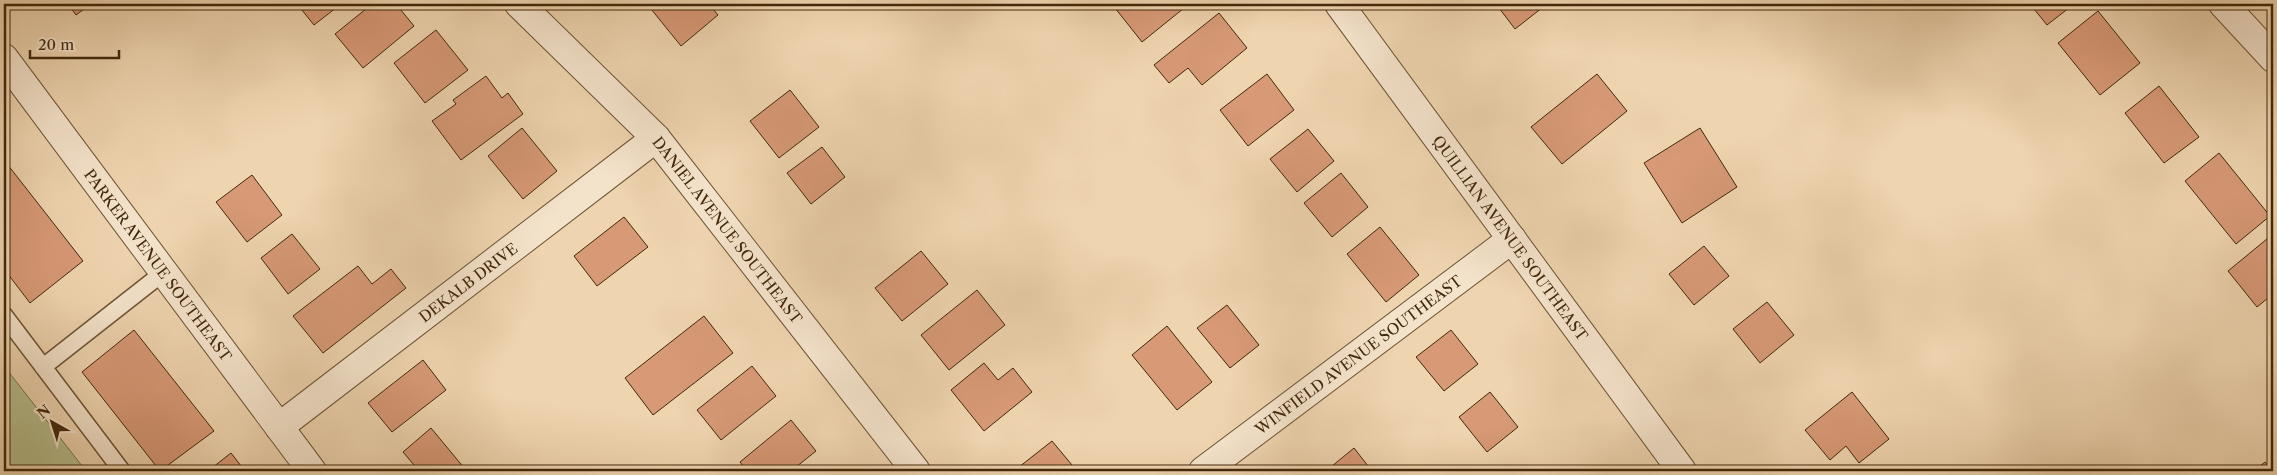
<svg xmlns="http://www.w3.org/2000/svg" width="2277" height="475" font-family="'Libre Caslon Text',serif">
  <rect width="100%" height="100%" fill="#eed4af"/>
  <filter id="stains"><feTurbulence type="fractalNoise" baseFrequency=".004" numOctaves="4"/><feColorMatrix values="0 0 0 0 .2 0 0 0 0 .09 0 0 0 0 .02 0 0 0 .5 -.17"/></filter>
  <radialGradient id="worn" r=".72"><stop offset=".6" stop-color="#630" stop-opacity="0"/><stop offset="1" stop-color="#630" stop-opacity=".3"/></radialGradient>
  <!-- green -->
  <path fill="#b6bd8c" stroke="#7c724c" d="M 4,366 L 86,471 L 4,471 Z"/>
  <!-- building -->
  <path fill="#d79976" stroke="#42280b" d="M 68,4 L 91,4 L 76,15 Z
    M 297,4 L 341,4 L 314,25 Z
    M 372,4 L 396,4 L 414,26 L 363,68 L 335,34 Z
    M 647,4 L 709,4 L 718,15 L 681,46 Z
    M 1121,4 L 1189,4 L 1142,42 L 1115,8 Z
    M 1496,4 L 1547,4 L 1515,29 Z
    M 2030,4 L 2074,4 L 2047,25 Z
    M 2098,11 L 2140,63 L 2100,95 L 2058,43 Z
    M 1219,13 L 1247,48 L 1202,85 L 1188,68 L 1169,83 L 1154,65 Z
    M 436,30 L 468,70 L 425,103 L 394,63 Z
    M 1267,74 L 1294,110 L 1248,146 L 1220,110 Z
    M 1597,74 L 1627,111 L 1562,164 L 1531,127 Z
    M 486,76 L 502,98 L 508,93 L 523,114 L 461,160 L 432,121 L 456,104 L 453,100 Z
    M 2159,86 L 2199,137 L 2164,163 L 2125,113 Z
    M 790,90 L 819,127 L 779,158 L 750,121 Z
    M 522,128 L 557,171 L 523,199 L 488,156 Z
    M 1700,128 L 1737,187 L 1682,223 L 1644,163 Z
    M 1308,129 L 1334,161 L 1297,192 L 1270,159 Z
    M 822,147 L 845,177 L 811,204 L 787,173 Z
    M 2219,153 L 2270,216 L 2236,244 L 2185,181 Z
    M 4,160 L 83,261 L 30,303 L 4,269 Z
    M 1341,173 L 1368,207 L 1332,237 L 1304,203 Z
    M 252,175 L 282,215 L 247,242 L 216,202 Z
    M 624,217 L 648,247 L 597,286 L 574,256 Z
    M 1380,227 L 1419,275 L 1386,302 L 1347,254 Z
    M 292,234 L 320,269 L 288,294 L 261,258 Z
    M 2273,234 L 2273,294 L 2257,307 L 2228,271 Z
    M 1704,246 L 1729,276 L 1694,305 L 1669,274 Z
    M 921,251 L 948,284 L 902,321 L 875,288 Z
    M 358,266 L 372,284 L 391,269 L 406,288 L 323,353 L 293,316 Z
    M 977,290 L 1005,325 L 949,370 L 921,335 Z
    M 1767,302 L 1794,335 L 1760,363 L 1733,329 Z
    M 1227,305 L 1259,345 L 1230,368 L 1197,328 Z
    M 704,316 L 733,353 L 653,415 L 625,378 Z
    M 1167,326 L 1212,382 L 1177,410 L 1132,355 Z
    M 134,330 L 214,431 L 160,471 L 82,372 Z
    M 1451,330 L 1478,364 L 1444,391 L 1416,357 Z
    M 423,360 L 446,390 L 392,432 L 368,403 Z
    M 984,363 L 998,380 L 1013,368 L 1032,392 L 984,431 L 951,390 Z
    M 752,366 L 776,396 L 721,440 L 697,410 Z
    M 1490,392 L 1518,427 L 1487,452 L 1459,417 Z
    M 1852,392 L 1889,439 L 1859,463 L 1846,446 L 1830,460 L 1805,430 Z
    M 791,420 L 816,451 L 791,471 L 747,471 L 740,462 Z
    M 431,428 L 465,469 L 462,471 L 419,471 L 403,452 Z
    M 1052,441 L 1077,471 L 1014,471 Z
    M 1354,448 L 1372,471 L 1326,471 Z
    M 231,453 L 245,471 L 208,471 Z
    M 2265,462 L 2272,471 L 2254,471 Z"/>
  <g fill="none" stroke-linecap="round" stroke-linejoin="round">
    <!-- service casing -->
    <g stroke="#6d5334" stroke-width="19">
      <path id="service" d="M 4,315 L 122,471
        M 43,367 L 164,272"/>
    </g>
    <!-- minor casing -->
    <g stroke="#6d5334" stroke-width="30">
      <g id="minor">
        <path id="s1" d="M 519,4 L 656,138 L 916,471"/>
        <path id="s2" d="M 1339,4 L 1682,471"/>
        <path d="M 2223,4 L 2273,58"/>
        <path id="s3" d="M 4,58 L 312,471"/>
        <path id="s4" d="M 279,427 L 656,138"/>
        <path id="s5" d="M 1203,471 L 1512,239"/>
      </g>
    </g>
    <!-- service -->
    <use href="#service" stroke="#f4e3cb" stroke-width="16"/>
    <!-- minor -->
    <use href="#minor" stroke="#f4e3cb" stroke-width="28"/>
  </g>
  <g text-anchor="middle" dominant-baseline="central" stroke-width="4.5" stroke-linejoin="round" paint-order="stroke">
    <!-- street labels -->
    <g font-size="15" fill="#42280b" stroke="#f4e3cb">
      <text stroke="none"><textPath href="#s1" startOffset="308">DANIEL AVENUE SOUTHEAST</textPath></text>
      <text stroke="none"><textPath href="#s2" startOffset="290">QUILLIAN AVENUE SOUTHEAST</textPath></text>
      <text stroke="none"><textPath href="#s3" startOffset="258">PARKER AVENUE SOUTHEAST</textPath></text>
      <text stroke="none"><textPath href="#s4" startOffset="238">DEKALB DRIVE</textPath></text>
      <text stroke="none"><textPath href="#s5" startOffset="194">WINFIELD AVENUE SOUTHEAST</textPath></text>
    </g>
  </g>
  <!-- margin -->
  <rect width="2277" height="475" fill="none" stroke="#eed4af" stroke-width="20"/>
  <rect x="5" y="5" width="2267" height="465" fill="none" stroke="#42280b" stroke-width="2.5"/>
  <rect x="10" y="10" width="2257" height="455" fill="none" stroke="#42280b"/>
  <!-- north arrow -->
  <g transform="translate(52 422) rotate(321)" stroke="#f4e3cb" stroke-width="4" paint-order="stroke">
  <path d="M0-4L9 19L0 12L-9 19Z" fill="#42280b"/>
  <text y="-8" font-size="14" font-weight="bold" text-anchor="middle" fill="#42280b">N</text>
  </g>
  <!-- scale -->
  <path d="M30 50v8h89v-8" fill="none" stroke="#42280b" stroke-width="2.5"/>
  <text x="38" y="50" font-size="15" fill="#42280b" stroke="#f4e3cb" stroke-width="4" paint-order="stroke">20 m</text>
  <rect width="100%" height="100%" filter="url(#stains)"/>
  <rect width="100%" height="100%" fill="url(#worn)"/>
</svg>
